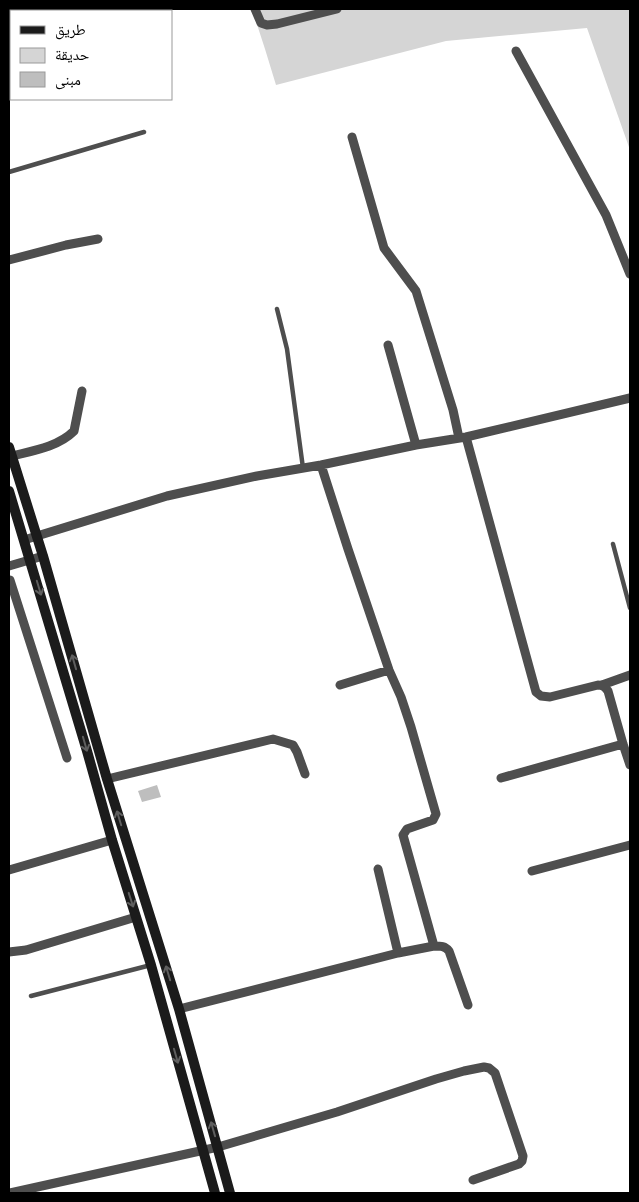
<svg xmlns="http://www.w3.org/2000/svg" width="639" height="1202" font-family="Barlow,'Noto Naskh Arabic',sans-serif">
  <rect width="100%" height="100%" fill="#fff"/>
  <!-- green -->
  <path fill="#d5d5d5" d="M 252,9 L 630,9 L 630,150 L 587,28 L 446,41 L 276,85 L 265,49 Z"/>
  <!-- building -->
  <path fill="#bebebe" d="M 157,785 L 161,797 L 142,802 L 138,791 Z"/>
  <g fill="none" stroke-linecap="round" stroke-linejoin="round">
    <!-- lane -->
    <path stroke="#4e4e4e" stroke-width="4.5" d="M 9,172 L 144,132
      M 277,309 L 287,349 L 303,468
      M 613,544 L 630,608
      M 31,996 L 151,965"/>
    <!-- street -->
    <path stroke="#4e4e4e" stroke-width="9" d="M 255,9 L 261,23 L 267,25 L 277,24 L 337,9
      M 516,51 L 606,215 L 630,274
      M 352,137 L 384,248 L 416,291 L 453,410 L 459,438
      M 9,260 L 66,245 L 98,239
      M 388,345 L 416,445
      M 466,437 L 536,692 L 541,696 L 550,697 L 598,685 C 603,685 605,687 608,691 L 623,744 L 630,765
      M 12,456 C 32,451 58,447 74,431 L 82,391
      M 321,465 L 348,549 L 389,670 L 401,697 L 411,727 L 436,814 L 433,820 L 407,829 L 403,835 L 434,946
      M 24,540 L 167,496 L 257,476 L 321,465 L 416,445 L 466,437 L 630,398
      M 9,566 L 43,556
      M 10,580 L 67,758
      M 340,685 L 389,670
      M 602,685 L 630,675
      M 501,778 L 623,744
      M 107,779 L 273,739 L 293,745 L 297,752 L 305,774
      M 378,869 L 398,953
      M 9,870 L 112,840
      M 532,871 L 630,845
      M 9,952 L 26,950 L 136,917
      M 179,1009 L 398,953 L 434,946 C 441,946 445,946 449,951 L 468,1005
      M 10,1193 L 218,1147 L 337,1112 L 436,1079 L 464,1071 L 484,1067 L 489,1068 L 495,1073 L 523,1156 L 522,1161 L 519,1164 L 473,1180"/>
    <!-- secondary -->
    <path stroke="#1b1b1b" stroke-width="10" d="M 9,447 L 43,556 L 107,779 L 179,1009 L 230,1193
      M 9,491 L 87,751 L 112,840 L 151,965 L 215,1193"/>
  </g>
  <!-- one-way arrows -->
  <defs><path id="oneway-shaft" d="M-6 0H5M1.5-3L5.5 0L1.5 3" fill="none" stroke-width="1.6" stroke-linecap="round" stroke-linejoin="round" transform="scale(1.25)"/></defs>
  <g stroke="#5f5f5f">
    <use href="#oneway-shaft" transform="translate(39 588) rotate(73)"/>
    <use href="#oneway-shaft" transform="translate(74 662) rotate(-106)"/>
    <use href="#oneway-shaft" transform="translate(85 744) rotate(74)"/>
    <use href="#oneway-shaft" transform="translate(119 818) rotate(-107)"/>
    <use href="#oneway-shaft" transform="translate(131 900) rotate(72)"/>
    <use href="#oneway-shaft" transform="translate(168 973) rotate(-107)"/>
    <use href="#oneway-shaft" transform="translate(176 1056) rotate(74)"/>
    <use href="#oneway-shaft" transform="translate(213 1129) rotate(-106)"/>
  </g>
  <!-- border -->
  <rect width="639" height="1202" fill="none" stroke="#000000" stroke-width="20"/>
  <!-- legend -->
  <rect x="10" y="10" width="162" height="90" fill="#ffffff" stroke="#999999"/>
  <rect x="20" y="26" width="25" height="8" fill="#1b1b1b" stroke="#999999"/>
  <text x="55" y="35" font-size="15" fill="#000000">طريق</text>
  <rect x="20" y="48" width="25" height="15" fill="#d5d5d5" stroke="#999999"/>
  <text x="55" y="60" font-size="15" fill="#000000">حديقة</text>
  <rect x="20" y="72" width="25" height="15" fill="#bebebe" stroke="#999999"/>
  <text x="55" y="85" font-size="15" fill="#000000">مبنى</text>
</svg>
